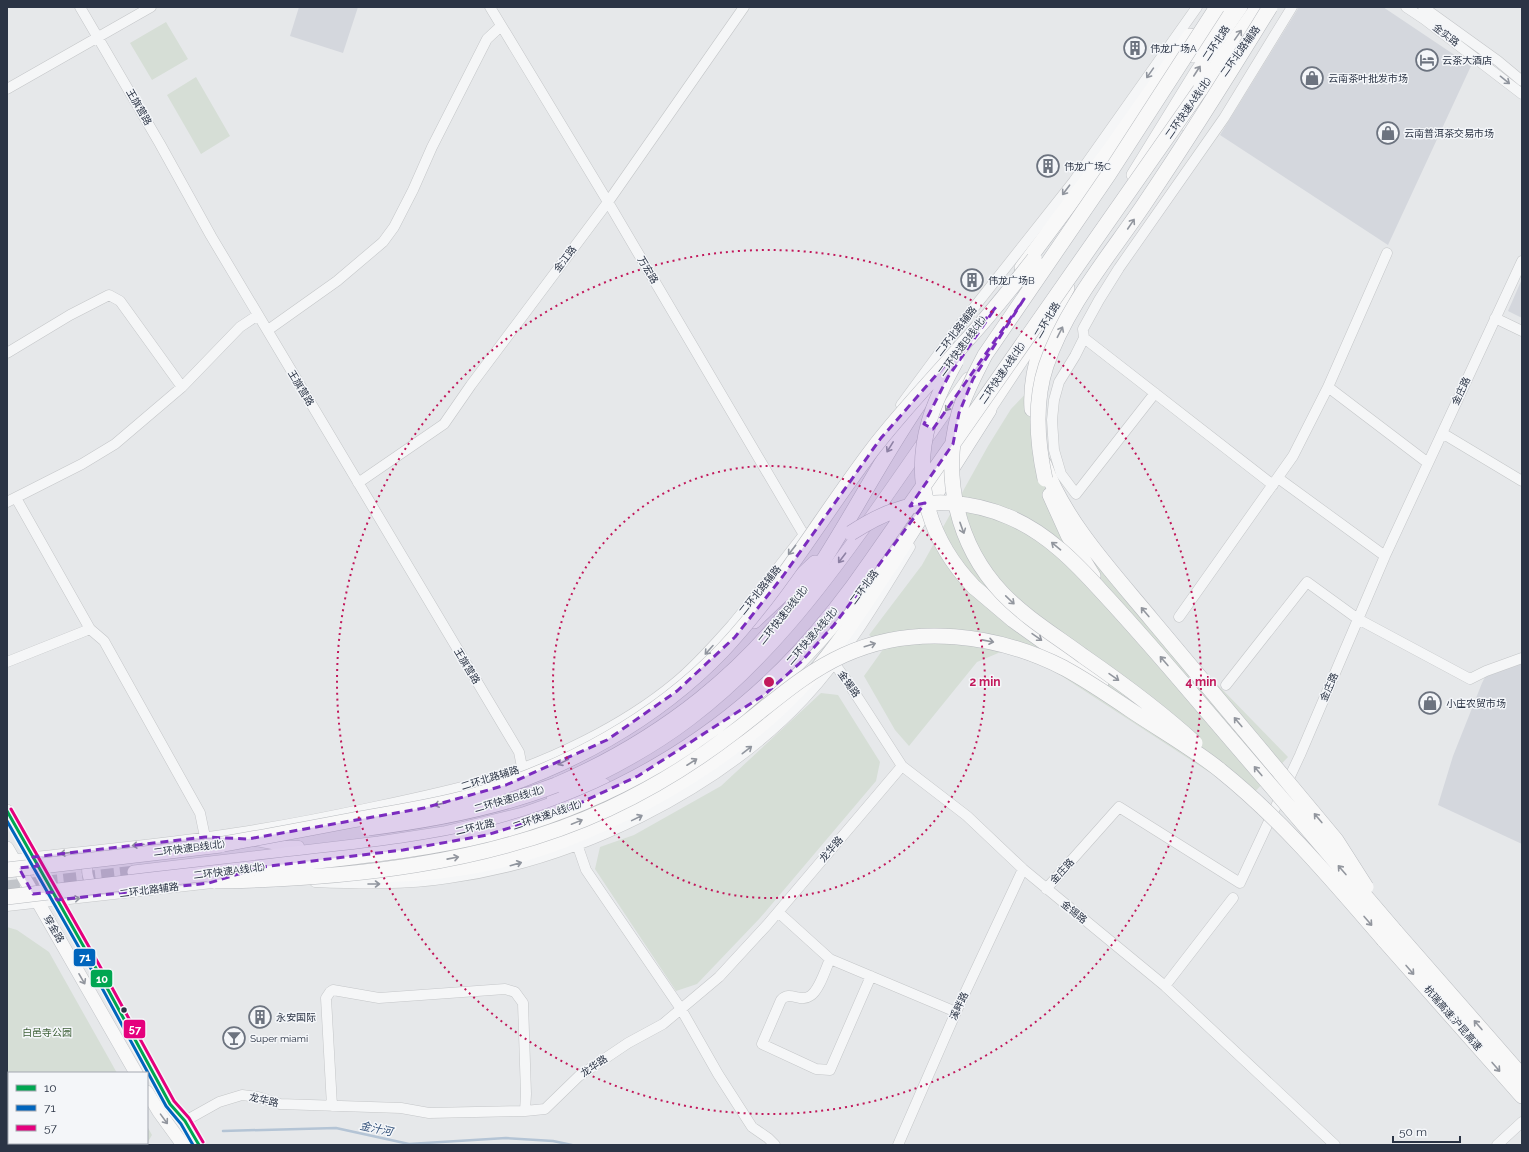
<svg xmlns="http://www.w3.org/2000/svg" width="1529" height="1152" font-family="Raleway,'Noto Sans SC',sans-serif">
  <rect width="100%" height="100%" fill="#e6e8ea"/>
  <!-- built -->
  <path fill="#d4d7dd" d="M 299,7 L 358,7 L 343,53 L 290,36 Z
    M 1299,7 L 1383,7 L 1471,66 L 1388,245 L 1220,135 Z
    M 1522,279 L 1522,318 L 1508,311 Z
    M 1522,662 L 1522,844 L 1438,805 L 1453,756 L 1482,683 L 1487,673 Z"/>
  <!-- green -->
  <path fill="#d6ded6" d="M 166,22 L 188,59 L 152,80 L 130,43 Z
    M 196,77 L 230,136 L 201,154 L 167,95 Z
    M 1036,383 L 1045,443 L 1063,500 L 1104,568 L 1288,757 L 1249,798 L 1051,669 L 1003,651 L 977,662 L 909,746 L 895,730 L 864,676 L 884,648 L 869,635 L 922,565 L 988,446 L 1011,409 Z
    M 821,693 L 838,695 L 880,762 L 876,781 L 760,918 L 697,984 L 676,991 L 595,869 L 600,847 L 634,835 L 721,786 Z
    M 7,927 L 17,930 L 49,952 L 117,1073 L 9,1073 L 9,1143 L 147,1143 L 147,1126 L 152,1135 L 146,1145 L 7,1145 Z"/>
  <g fill="none" stroke-linecap="round" stroke-linejoin="round">
    <!-- stream -->
    <path stroke="#b4c4d5" stroke-width="2.5" d="M 223,1131 L 336,1128 L 409,1144 L 506,1138 L 553,1141 L 572,1145
      M 7,1132 L 9,1134
      M 19,1143 L 21,1145
      M 50,1145 L 55,1143"/>
    <!-- major-tunnel -->
    <path stroke="#c1c4c9" stroke-width="13" stroke-dasharray="13 6" stroke-linecap="butt" d="M 7,887 L 134,872"/>
    <!-- minor casing -->
    <g stroke="#c4c6c8" stroke-width="11">
      <path id="minor" d="M 80,7 L 160,144 L 211,236 L 519,752 L 522,767
        M 490,7 L 608,202 L 804,535
        M 1406,7 L 1424,19 L 1522,94
        M 1423,7 L 1498,61 L 1522,81
        M 7,89 L 151,7
        M 1184,125 L 1210,92
        M 1495,318 L 1522,331
        M 268,330 L 337,281 L 383,242 L 394,227 L 413,190 L 432,147 L 487,39 L 501,26
        M 1084,338 L 1075,356 L 1059,382 L 1054,400 L 1052,420 L 1054,450 L 1061,474 L 1076,494 L 1155,393
        M 7,353 L 70,315 L 109,295 L 120,301 L 182,387
        M 1328,387 L 1428,463
        M 901,405 L 957,329 L 1074,181 L 1197,7
        M 1442,433 L 1522,481
        M 1278,478 L 1385,556
        M 358,483 L 444,424 L 471,385 L 608,202 L 744,7
        M 1273,485 L 1084,338 L 1083,329 L 1099,300 L 1119,268 L 1224,118 L 1292,7
        M 16,498 L 90,629 L 104,641 L 200,813 L 205,837
        M 7,502 L 82,464 L 115,444 L 182,387 L 240,327 L 258,315
        M 1179,617 L 1293,456 L 1328,387 L 1387,253
        M 7,662 L 90,629
        M 834,663 L 849,684 L 902,766 L 967,816 L 1023,869 L 1165,986 L 1335,1145
        M 1226,685 L 1307,582 L 1358,619 L 1470,679 L 1486,671 L 1522,658
        M 256,841 L 283,846 L 299,846
        M 577,844 L 586,870 L 681,1009 L 718,1074 L 752,1127 L 768,1138 L 775,1145
        M 91,856 C 84,867 87,882 96,890
        M 8,860 C 84,851 161,845 236,833 C 282,826 328,817 374,807 C 412,799 450,791 488,780 C 552,760 623,726 675,683 C 696,666 714,645 732,625 C 757,595 781,564 805,533
        M 315,882 C 360,884 405,885 449,878 C 575,861 717,792 804,699 C 846,654 878,600 910,547
        M 1046,889 L 1119,807 L 1240,883 L 1300,755 L 1385,556 L 1522,261
        M 7,906 L 221,882
        M 778,912 L 830,959 L 956,1012
        M 830,959 C 826,968 819,991 810,996 C 800,1003 790,990 781,1000 L 762,1044 L 816,1069 L 830,1070 L 871,976
        M 1165,986 L 1233,898
        M 332,1106 L 326,998 L 330,992 L 333,990 L 379,998 L 505,989 L 515,992 L 523,1003 L 526,1094 L 525,1111
        M 185,1121 L 219,1102 L 242,1095 L 258,1097 L 280,1104 L 401,1108 L 429,1113 L 525,1111 L 545,1109 L 579,1076 L 628,1043 L 663,1024 L 719,977 L 767,925 L 902,766
        M 898,1145 L 956,1012 L 1023,869
        M 1497,1145 L 1522,1122"/>
    </g>
    <!-- major casing -->
    <g stroke="#c2c5c8" stroke-width="14">
      <path id="major" d="M 1193,56 L 1228,7
        M 1133,175 L 1197,71 L 1241,7
        M 984,417 L 1046,323
        M 767,693 C 819,649 860,594 900,538
        M 553,796 C 602,775 648,751 690,719 C 763,664 820,590 873,515 C 905,470 936,424 968,379
        M 7,811 L 106,986 L 170,1104 L 185,1121 L 199,1145
        M 7,848 L 136,1073
        M 134,872 L 379,843 L 444,833 L 523,814 L 604,785
        M 147,1092 L 159,1112 L 183,1145"/>
    </g>
    <!-- highway casing -->
    <g stroke="#b8bbbf" stroke-width="16">
      <path id="highway" d="M 1200,90 L 1258,7
        M 1022,268 L 1107,154 L 1190,36
        M 1032,409 C 1029,367 1048,324 1067,288
        M 1044,464 C 1064,521 1114,574 1152,620 C 1195,671 1238,722 1281,774
        M 1050,495 L 1068,535 L 1093,576
        M 974,587 L 1013,620 L 1101,683
        M 754,621 L 815,563
        M 556,785 C 660,740 752,670 814,575 C 853,516 884,453 925,395
        M 380,875 C 417,874 453,871 489,863 C 601,837 735,763 811,676 C 842,641 867,600 893,561 C 925,511 957,460 989,410
        M 1395,931 L 1522,1076
        M 1384,940 L 1522,1096"/>
    </g>
    <!-- minor -->
    <use href="#minor" stroke="#f5f6f7" stroke-width="10"/>
    <!-- major -->
    <use href="#major" stroke="#f8f8f8" stroke-width="13"/>
    <!-- highway -->
    <use href="#highway" stroke="#f8f8f8" stroke-width="15"/>
    <!-- highway-bridge casing -->
    <g stroke="#b8bbbf" stroke-width="16" stroke-linecap="butt">
      <path id="highway-bridge" d="M 956,361 C 945,381 935,401 929,422 C 911,484 931,542 974,587
        M 1045,479 C 1037,442 1034,402 1046,366 C 1065,308 1109,256 1143,206 C 1187,141 1229,74 1270,7
        M 851,533 C 865,524 878,516 894,511 C 930,497 974,502 1009,517 C 1047,533 1076,563 1103,593 C 1130,622 1156,652 1181,681 C 1253,764 1323,848 1395,931
        M 1195,743 C 1160,711 1122,683 1083,656 C 1056,636 1026,618 1002,593 C 957,545 941,476 959,413 C 965,393 975,374 985,355 L 1109,174 L 1217,7
        M 1281,774 L 1336,840 L 1366,887
        M 368,828 C 433,820 496,808 556,785
        M 212,846 C 259,838 306,829 353,820 C 394,813 434,807 473,796 C 566,769 656,720 723,650 C 780,589 822,516 872,450 C 901,412 935,377 966,341 C 990,315 1012,287 1034,259
        M 7,870 L 221,845
        M 215,881 C 345,879 489,864 608,809 C 653,788 695,762 734,732 C 770,705 802,674 844,655 C 914,623 997,634 1064,668 C 1088,681 1110,696 1132,711 C 1162,731 1194,749 1221,771 C 1283,821 1333,881 1384,940
        M 7,897 C 99,886 190,875 282,865 C 351,857 421,851 489,834 C 607,804 716,742 799,652 C 825,624 849,593 871,561 L 1200,90"/>
    </g>
    <!-- highway-bridge -->
    <use href="#highway-bridge" stroke="#f8f8f8" stroke-width="15"/>
    <!-- bus-1 casing -->
    <g stroke="#f4f6f9" stroke-width="6">
      <path id="bus-1" d="M 7,811 L 106,986 L 170,1104 L 185,1121 L 199,1145"/>
    </g>
    <!-- bus-2 casing -->
    <g stroke="#f4f6f9" stroke-width="6">
      <path id="bus-2" d="M 7,821 L 102,988 L 166,1106 L 181,1124 L 193,1145"/>
    </g>
    <!-- bus-3 casing -->
    <g stroke="#f4f6f9" stroke-width="6">
      <path id="bus-3" d="M 11,809 L 110,984 L 174,1101 L 189,1118 L 203,1142"/>
    </g>
    <!-- bus-1 -->
    <use href="#bus-1" stroke="#00a651" stroke-width="3"/>
    <!-- bus-2 -->
    <use href="#bus-2" stroke="#0065bd" stroke-width="3"/>
    <!-- bus-3 -->
    <use href="#bus-3" stroke="#e5007d" stroke-width="3"/>
  </g>
  <!-- one-way arrows -->
  <defs><path id="oneway-shaft" d="M-6 0H5M1.5-3L5.5 0L1.5 3" fill="none" stroke-width="1.6" stroke-linecap="round" stroke-linejoin="round"/></defs>
  <g stroke="#92969e">
    <use href="#oneway-shaft" transform="translate(1238 35) rotate(-55)"/>
    <use href="#oneway-shaft" transform="translate(1197 71) rotate(-57)"/>
    <use href="#oneway-shaft" transform="translate(1131 224) rotate(-56)"/>
    <use href="#oneway-shaft" transform="translate(1060 332) rotate(-63)"/>
    <use href="#oneway-shaft" transform="translate(949 406) rotate(125)"/>
    <use href="#oneway-shaft" transform="translate(890 447) rotate(122)"/>
    <use href="#oneway-shaft" transform="translate(962 528) rotate(70)"/>
    <use href="#oneway-shaft" transform="translate(1056 546) rotate(-140)"/>
    <use href="#oneway-shaft" transform="translate(842 558) rotate(127)"/>
    <use href="#oneway-shaft" transform="translate(1010 600) rotate(44)"/>
    <use href="#oneway-shaft" transform="translate(1145 612) rotate(-130)"/>
    <use href="#oneway-shaft" transform="translate(1037 637) rotate(35)"/>
    <use href="#oneway-shaft" transform="translate(988 641) rotate(11)"/>
    <use href="#oneway-shaft" transform="translate(870 645) rotate(-17)"/>
    <use href="#oneway-shaft" transform="translate(1164 661) rotate(-131)"/>
    <use href="#oneway-shaft" transform="translate(1114 677) rotate(35)"/>
    <use href="#oneway-shaft" transform="translate(1238 722) rotate(-130)"/>
    <use href="#oneway-shaft" transform="translate(563 762) rotate(154)"/>
    <use href="#oneway-shaft" transform="translate(692 762) rotate(-33)"/>
    <use href="#oneway-shaft" transform="translate(1258 771) rotate(-130)"/>
    <use href="#oneway-shaft" transform="translate(440 804) rotate(167)"/>
    <use href="#oneway-shaft" transform="translate(1318 818) rotate(-130)"/>
    <use href="#oneway-shaft" transform="translate(577 822) rotate(-22)"/>
    <use href="#oneway-shaft" transform="translate(453 858) rotate(-11)"/>
    <use href="#oneway-shaft" transform="translate(1342 870) rotate(-131)"/>
    <use href="#oneway-shaft" transform="translate(1368 921) rotate(49)"/>
    <use href="#oneway-shaft" transform="translate(1410 970) rotate(49)"/>
    <use href="#oneway-shaft" transform="translate(82 979) rotate(60)"/>
    <use href="#oneway-shaft" transform="translate(1478 1025) rotate(-131)"/>
    <use href="#oneway-shaft" transform="translate(1496 1067) rotate(49)"/>
    <use href="#oneway-shaft" transform="translate(164 1119) rotate(54)"/>
  </g>
  <g stroke="#90959e">
    <use href="#oneway-shaft" transform="translate(1150 73) rotate(125)"/>
    <use href="#oneway-shaft" transform="translate(1505 80) rotate(39)"/>
    <use href="#oneway-shaft" transform="translate(1066 190) rotate(127)"/>
    <use href="#oneway-shaft" transform="translate(792 550) rotate(128)"/>
    <use href="#oneway-shaft" transform="translate(709 650) rotate(132)"/>
    <use href="#oneway-shaft" transform="translate(747 750) rotate(-38)"/>
    <use href="#oneway-shaft" transform="translate(637 818) rotate(-26)"/>
    <use href="#oneway-shaft" transform="translate(138 845) rotate(173)"/>
    <use href="#oneway-shaft" transform="translate(66 853) rotate(173)"/>
    <use href="#oneway-shaft" transform="translate(516 864) rotate(-16)"/>
    <use href="#oneway-shaft" transform="translate(374 884)"/>
    <use href="#oneway-shaft" transform="translate(74 899) rotate(-7)"/>
  </g>
  <!-- marked area -->
  <path fill="#7b2cbf" fill-opacity="0.2" stroke="#7b2cbf" stroke-width="3" stroke-dasharray="8 5" stroke-linejoin="round" d="M 1024,299 L 973,379 L 959,413 L 953,444 L 910,506 L 925,503 L 834,625 L 800,663 L 764,695 L 638,776 L 563,811 L 487,835 L 403,850 L 262,867 L 209,883 L 57,900 L 52,892 L 33,894 L 19,868 L 38,866 L 33,857 L 205,837 L 248,839 L 424,808 L 506,785 L 607,740 L 677,691 L 735,637 L 783,576 L 881,438 L 996,307 L 948,377 L 924,424 L 933,429 Z"/>
  <!-- distance rings -->
  <g fill="none" stroke="#c2185b" stroke-width="2" stroke-dasharray="2 4">
    <circle cx="769" cy="682" r="216"/>
    <circle cx="769" cy="682" r="432"/>
  </g>
  <!-- icons -->
  <defs>
    <g id="building-ring" transform="scale(1.15)"><circle r="9.5" fill="#f4f6f9" stroke="#6c737f" stroke-width="1.5"/><path d="M-4-6H4V6H1V3H-1V6H-4ZM-2.5-4.3h1.7v1.8h-1.7ZM.8-4.3h1.7v1.8H.8ZM-2.5-1h1.7V.8h-1.7ZM.8-1h1.7V.8H.8Z" fill="#6c737f"/></g>
    <g id="hotel-ring" transform="scale(1.15)"><circle r="9.5" fill="#f4f6f9" stroke="#6c737f" stroke-width="1.5"/><path d="M-6-4.5h1.5V1H6V5H4.5V3h-9V5H-6ZM-4 0a1.8 1.8 0 1 1 3.6 0ZM.5 0V-2.5h3Q6-2.5 6 0Z" fill="#6c737f"/></g>
    <g id="shop-ring" transform="scale(1.15)"><circle r="9.5" fill="#f4f6f9" stroke="#6c737f" stroke-width="1.5"/><path d="M-5-2.5h2.3a2.7 3.5 0 0 1 5.4 0H5L5.5 6h-11ZM-1.5-2.5h3a1.5 2.3 0 0 0-3 0Z" fill="#6c737f"/></g>
    <g id="bar-ring" transform="scale(1.15)"><circle r="9.5" fill="#f4f6f9" stroke="#6c737f" stroke-width="1.5"/><path d="M-6-5H6L.8 .8V4.5H3.5V6h-7V4.5H-.8V.8Z" fill="#6c737f"/></g>
  </defs>
  <g fill-rule="evenodd">
    <use href="#building-ring" x="1135" y="48"/>
    <use href="#hotel-ring" x="1427" y="60"/>
    <use href="#shop-ring" x="1312" y="78"/>
    <use href="#shop-ring" x="1388" y="133"/>
    <use href="#building-ring" x="1048" y="166"/>
    <use href="#building-ring" x="972" y="280"/>
    <use href="#shop-ring" x="1430" y="703"/>
    <use href="#building-ring" x="260" y="1017"/>
    <use href="#bar-ring" x="234" y="1038"/>
  </g>
  <!-- markers -->
  <circle fill="#2b3445" stroke="#f4f6f9" stroke-width="1.5" cx="124" cy="1010" r="3.5"/>
  <g text-anchor="middle" dominant-baseline="central" stroke-width="3" stroke-linejoin="round" paint-order="stroke">
    <!-- street labels -->
    <g font-size="10" fill="#2b3445" stroke="#f4f6f9">
      <text transform="translate(1446 35) rotate(37)">金实路</text>
      <text transform="translate(1216 43) rotate(-56)">二环北路</text>
      <text transform="translate(1240 51) rotate(-54)">二环北路辅路</text>
      <text transform="translate(139 107) rotate(60)">王旗营路</text>
      <text transform="translate(1188 108) rotate(-55)">二环快速A线(北)</text>
      <text transform="translate(565 259) rotate(-53)">金江路</text>
      <text transform="translate(648 270) rotate(59)">万宏路</text>
      <text transform="translate(1047 320) rotate(-59)">二环北路</text>
      <text transform="translate(956 331) rotate(-52)">二环北路辅路</text>
      <text transform="translate(962 346) rotate(-53)">二环快速B线(北)</text>
      <text transform="translate(1002 373) rotate(-55)">二环快速A线(北)</text>
      <text transform="translate(301 388) rotate(59)">王旗营路</text>
      <text transform="translate(1461 391) rotate(-65)">金庄路</text>
      <text transform="translate(864 587) rotate(-53)">二环北路</text>
      <text transform="translate(760 590) rotate(-51)">二环北路辅路</text>
      <text transform="translate(783 615) rotate(-51)">二环快速B线(北)</text>
      <text transform="translate(812 636) rotate(-49)">二环快速A线(北)</text>
      <text transform="translate(467 666) rotate(59)">王旗营路</text>
      <text transform="translate(849 684) rotate(55)">金锡路</text>
      <text transform="translate(1329 687) rotate(-67)">金庄路</text>
      <text transform="translate(490 778) rotate(-17)">二环北路辅路</text>
      <text transform="translate(509 799) rotate(-16)">二环快速B线(北)</text>
      <text transform="translate(547 815) rotate(-19)">二环快速A线(北)</text>
      <text transform="translate(475 827) rotate(-13)">二环北路</text>
      <text transform="translate(189 848) rotate(-7)">二环快速B线(北)</text>
      <text transform="translate(831 849) rotate(-50)">龙华路</text>
      <text transform="translate(229 871) rotate(-7)">二环快速A线(北)</text>
      <text transform="translate(1062 871) rotate(-48)">金庄路</text>
      <text transform="translate(149 890) rotate(-7)">二环北路辅路</text>
      <text transform="translate(1074 912) rotate(39)">金锡路</text>
      <text transform="translate(54 929) rotate(60)">穿金路</text>
      <text transform="translate(959 1006) rotate(-65)">溪畔路</text>
      <text transform="translate(1453 1018) rotate(49)">杭瑞高速;沪昆高速</text>
      <text transform="translate(594 1066) rotate(-34)">龙华路</text>
      <text transform="translate(264 1100) rotate(13)">龙华路</text>
    </g>
    <!-- poi labels -->
    <g font-size="10" fill="#2b3445" stroke="#f4f6f9" text-anchor="start">
      <text x="1150" y="48">伟龙广场A</text>
      <text x="1442" y="60">云茶大酒店</text>
      <text x="1328" y="78">云南茶叶批发市场</text>
      <text x="1404" y="133">云南普洱茶交易市场</text>
      <text x="1064" y="166">伟龙广场C</text>
      <text x="988" y="280">伟龙广场B</text>
      <text x="1446" y="703">小庄农贸市场</text>
      <text x="276" y="1017">永安国际</text>
      <text x="250" y="1038">Super miami</text>
    </g>
    <!-- park labels -->
    <g font-size="10" fill="#3f6138" stroke="#f4f6f9">
      <text x="47" y="1032">白邑寺公园</text>
    </g>
    <!-- water labels -->
    <g font-size="11" font-style="italic" fill="#34527a" stroke="#f4f6f9">
      <text transform="translate(376 1129) rotate(12)">金汁河</text>
    </g>
  </g>
  <circle cx="769" cy="682" r="6" fill="#c2185b" stroke="#f4f6f9" stroke-width="2"/>
  <g font-size="12" text-anchor="middle" font-weight="bold" fill="#c2185b" stroke="#f4f6f9" stroke-width="3" stroke-linejoin="round" paint-order="stroke">
    <text x="985" y="686">2 min</text>
    <text x="1201" y="686">4 min</text>
  </g>
  <g stroke="#f4f6f9" stroke-width="1.5">
    <rect x="73" y="948" width="23" height="19" rx="4" fill="#0065bd"/>
    <rect x="90" y="969" width="23" height="19" rx="4" fill="#00a651"/>
    <rect x="123" y="1019" width="23" height="20" rx="4" fill="#e5007d"/>
  </g>
  <g font-size="11" text-anchor="middle" font-weight="bold" fill="#fff">
    <text x="85" y="961">71</text>
    <text x="102" y="983">10</text>
    <text x="135" y="1033">57</text>
  </g>
  <!-- border -->
  <rect width="1529" height="1152" fill="none" stroke="#2b3445" stroke-width="16"/>
  <!-- legend -->
  <rect x="8" y="1072" width="140" height="72" fill="#f4f6f9" stroke="#a4a8b1"/>
  <rect x="16" y="1085" width="20" height="6" fill="#00a651" stroke="#a4a8b1"/>
  <text x="44" y="1092" font-size="12" fill="#2b3445">10</text>
  <rect x="16" y="1105" width="20" height="6" fill="#0065bd" stroke="#a4a8b1"/>
  <text x="44" y="1112" font-size="12" fill="#2b3445">71</text>
  <rect x="16" y="1125" width="20" height="6" fill="#e5007d" stroke="#a4a8b1"/>
  <text x="44" y="1132" font-size="12" fill="#2b3445">57</text>
  <!-- scale -->
  <path d="M1393 1136v6h67v-6" fill="none" stroke="#2b3445" stroke-width="2"/>
  <text x="1399" y="1136" font-size="12" fill="#2b3445" stroke="#f4f6f9" stroke-width="3" paint-order="stroke">50 m</text>
</svg>
